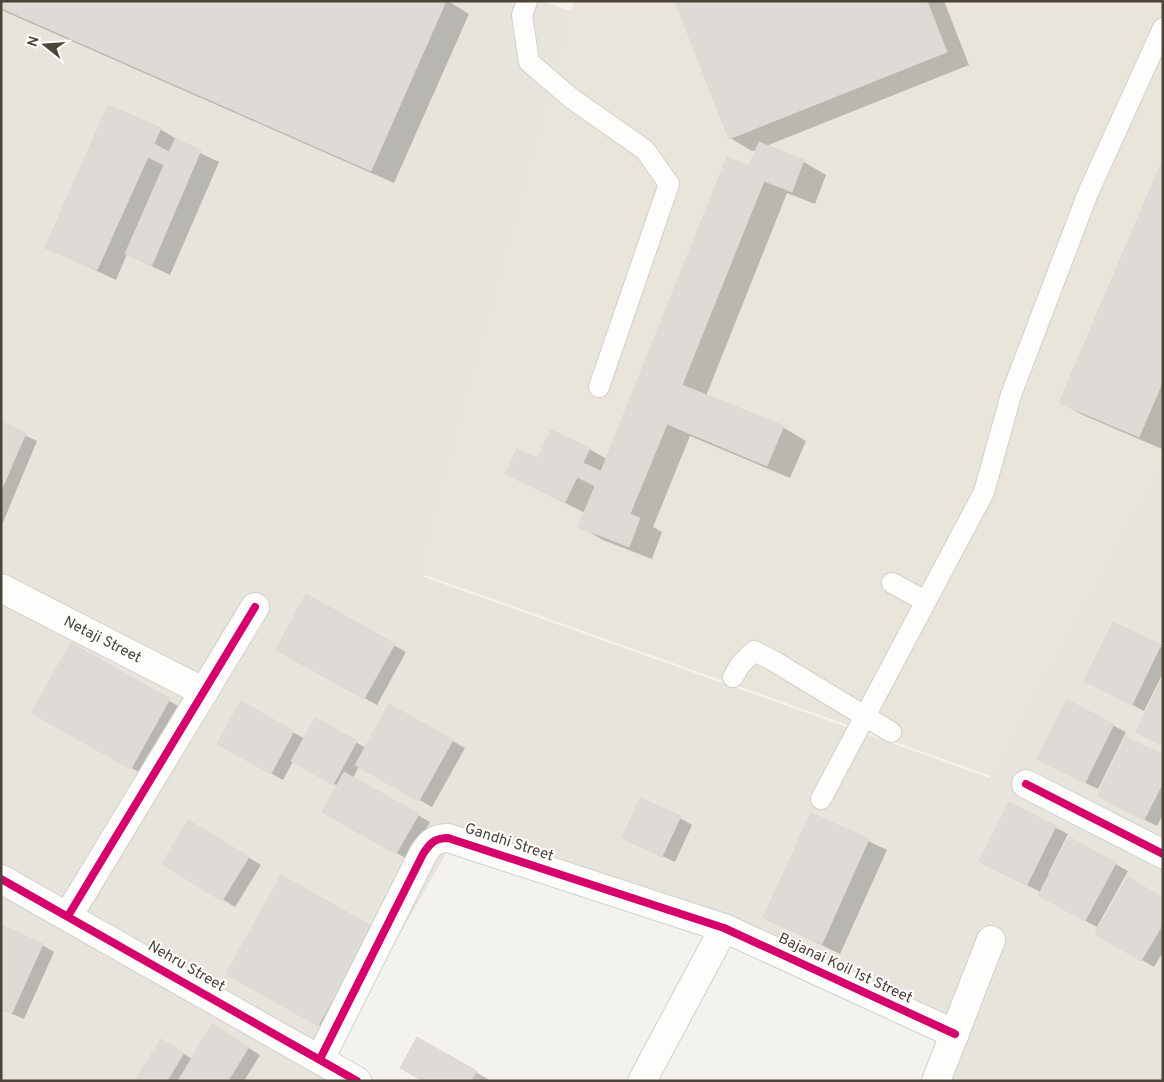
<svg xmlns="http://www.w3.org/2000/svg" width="1164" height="1082" font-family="Overpass,sans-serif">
  <rect width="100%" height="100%" fill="#f4f2ee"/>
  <!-- residential -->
  <path fill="#e7e4dc" d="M 1,1 L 541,1 L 578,13 L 424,577 L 990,778 L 1163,461 L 1163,1081 L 936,1081 L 955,1034 L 460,829 L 327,1062 L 359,1081 L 1,1081 Z"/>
  <!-- education -->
  <path fill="#eae5da" d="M 574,1 L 1163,1 L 1163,462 L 991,776 L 417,572 Z"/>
  <!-- shadow -->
  <path fill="#0003" d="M 1,1 L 448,1 L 469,14 L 394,183 L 1,10 Z
    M 676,1 L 944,1 L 969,65 L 766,146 L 804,162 L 826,175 L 815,204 L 787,193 L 706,396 L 784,428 L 806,441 L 790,478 L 690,436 L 653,527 L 662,532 L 652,559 L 603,540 L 580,526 L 585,513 L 507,474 L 539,460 L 589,449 L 607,459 L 757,150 L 752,151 L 730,138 Z
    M 160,129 L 178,140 L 177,142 L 219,162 L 170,275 L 127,254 L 116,280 L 46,247 Z
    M 1163,162 L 1163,447 L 1162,449 L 1083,415 L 1060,402 Z
    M 1,424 L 37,441 L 1,527 Z
    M 307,596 L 406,652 L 377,705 L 277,649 Z
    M 1114,624 L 1163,648 L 1163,673 L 1144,711 L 1096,686 Z
    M 72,645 L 187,711 L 149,778 L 33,712 Z
    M 1067,702 L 1126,732 L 1098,789 L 1051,766 Z
    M 241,703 L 305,739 L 316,720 L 366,748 L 389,705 L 465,748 L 432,807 L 359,766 L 353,778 L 430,822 L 409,860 L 324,812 L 338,786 L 293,761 L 283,780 L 218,743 Z
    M 1163,757 L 1163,814 L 1157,826 L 1098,796 Z
    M 1009,804 L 1068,834 L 1048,874 L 1050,875 L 1070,839 L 1128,871 L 1097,927 L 1039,895 L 1041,892 L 993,869 Z
    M 811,814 L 887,850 L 840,954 L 765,917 Z
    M 680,818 L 692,825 L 675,862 L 623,838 Z
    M 200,828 L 261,865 L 235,907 L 163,863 Z
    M 1163,899 L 1163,952 L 1154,967 L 1097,934 Z
    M 390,938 L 337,1035 L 228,974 Z
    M 42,945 L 54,952 L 24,1019 L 1,1009 Z
    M 225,1033 L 260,1055 L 244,1081 L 137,1081 L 173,1047 L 192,1059 Z
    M 418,1039 L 488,1079 L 487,1081 L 425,1081 Z"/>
  <!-- building -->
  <path fill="#dedbd6" stroke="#dcd9d4" d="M 1,1 L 446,1 L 371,171 L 1,8 Z
    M 675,1 L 927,1 L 947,52 L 729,139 Z
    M 108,105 L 161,128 L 154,144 L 169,152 L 175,139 L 201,150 L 152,265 L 125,254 L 164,165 L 148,157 L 97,270 L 45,248 Z
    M 759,142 L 804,160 L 792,192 L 764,181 L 682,385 L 784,426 L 767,466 L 667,424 L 630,514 L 640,518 L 629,547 L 578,527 L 595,486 L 577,477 L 565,502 L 505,474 L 517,449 L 538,458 L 551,430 L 590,448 L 583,463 L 601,471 L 727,157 L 749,166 Z
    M 1163,159 L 1163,381 L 1139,437 L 1059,403 Z
    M 1,422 L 26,433 L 1,491 Z
    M 306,594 L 395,644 L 364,699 L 276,650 Z
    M 1113,622 L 1161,645 L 1132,705 L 1084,681 Z
    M 71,643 L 170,699 L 131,769 L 31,713 Z
    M 1163,677 L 1163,746 L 1136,732 Z
    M 1067,700 L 1114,724 L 1085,783 L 1037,759 Z
    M 241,701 L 294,731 L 271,774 L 217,744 Z
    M 389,704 L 453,740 L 419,801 L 355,765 Z
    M 315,718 L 357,741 L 333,785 L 291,761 Z
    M 1126,737 L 1163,755 L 1163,783 L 1144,820 L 1097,796 Z
    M 344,772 L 419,814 L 396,854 L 322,812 Z
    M 640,798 L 681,816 L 662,857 L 622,838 Z
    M 1009,802 L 1056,826 L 1027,885 L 979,862 Z
    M 811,813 L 869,839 L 822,944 L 763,918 Z
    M 188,820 L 249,857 L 222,901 L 162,864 Z
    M 1069,837 L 1116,863 L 1085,921 L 1038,895 Z
    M 281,875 L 373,927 L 318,1026 L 226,974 Z
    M 1128,877 L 1163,898 L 1163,924 L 1141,961 L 1095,934 Z
    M 1,925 L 43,944 L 12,1013 L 1,1009 Z
    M 212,1024 L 249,1047 L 228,1081 L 178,1081 Z
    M 417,1037 L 477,1071 L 471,1081 L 423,1081 L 400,1068 Z
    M 161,1039 L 184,1053 L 167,1081 L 135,1081 Z"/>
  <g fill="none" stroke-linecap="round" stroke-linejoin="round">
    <!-- lane casing -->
    <g stroke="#d2d0cb" stroke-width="22">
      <path id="lane" d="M 527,1 L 522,15 L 529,62 L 571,98 L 645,150 L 669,184 L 599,387
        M 892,583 L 925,601
        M 733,677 L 740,665 L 754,651 L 772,660 L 891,732
        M 821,799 L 984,492 L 1011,395 L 1088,193 L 1163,28"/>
    </g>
    <!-- street casing -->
    <g stroke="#d2d0cb" stroke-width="30">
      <g id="street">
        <path id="s1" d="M 1,588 L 204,692"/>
        <path d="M 1026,784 L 1163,854"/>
        <path d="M 1,879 L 357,1081"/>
        <path d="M 68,916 L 255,607"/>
        <path d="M 320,1059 L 423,854 C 430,843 435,838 448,838 L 724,928 L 955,1034"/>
        <path d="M 642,1081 L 724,928"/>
        <path d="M 936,1081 L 991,940"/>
      </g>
    </g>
    <!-- lane -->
    <use href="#lane" stroke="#fdfdfc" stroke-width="20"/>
    <!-- street -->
    <use href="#street" stroke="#fdfdfc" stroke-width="28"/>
    <!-- cycleway casing -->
    <g stroke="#fff" stroke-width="11">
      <path id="cycleway" d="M 1026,784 L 1163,854
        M 1,879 L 357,1081
        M 68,916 L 255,607
        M 320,1059 L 423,854 C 430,843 435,838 448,838 L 724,928 L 955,1034"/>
    </g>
    <!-- cycleway -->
    <use href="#cycleway" stroke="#d6006c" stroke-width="8"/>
  </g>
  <g text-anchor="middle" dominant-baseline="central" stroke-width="4" stroke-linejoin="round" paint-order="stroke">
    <!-- street labels -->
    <g font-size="15" fill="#4b4439" stroke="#fff">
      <text stroke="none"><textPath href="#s1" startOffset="114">Netaji Street</textPath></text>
      <text transform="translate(509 843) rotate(18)">Gandhi Street</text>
      <text transform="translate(186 967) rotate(30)">Nehru Street</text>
      <text transform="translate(845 969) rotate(25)">Bajanai Koil 1st Street</text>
    </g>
  </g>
  <!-- border -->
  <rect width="1164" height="1082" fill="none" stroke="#4b4439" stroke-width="5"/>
  <!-- north arrow -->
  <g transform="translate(45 45) rotate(287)" stroke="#ffffff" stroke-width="4" paint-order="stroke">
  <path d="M0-4L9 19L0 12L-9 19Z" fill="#4b4439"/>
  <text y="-8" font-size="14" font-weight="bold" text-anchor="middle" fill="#4b4439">N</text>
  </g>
</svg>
